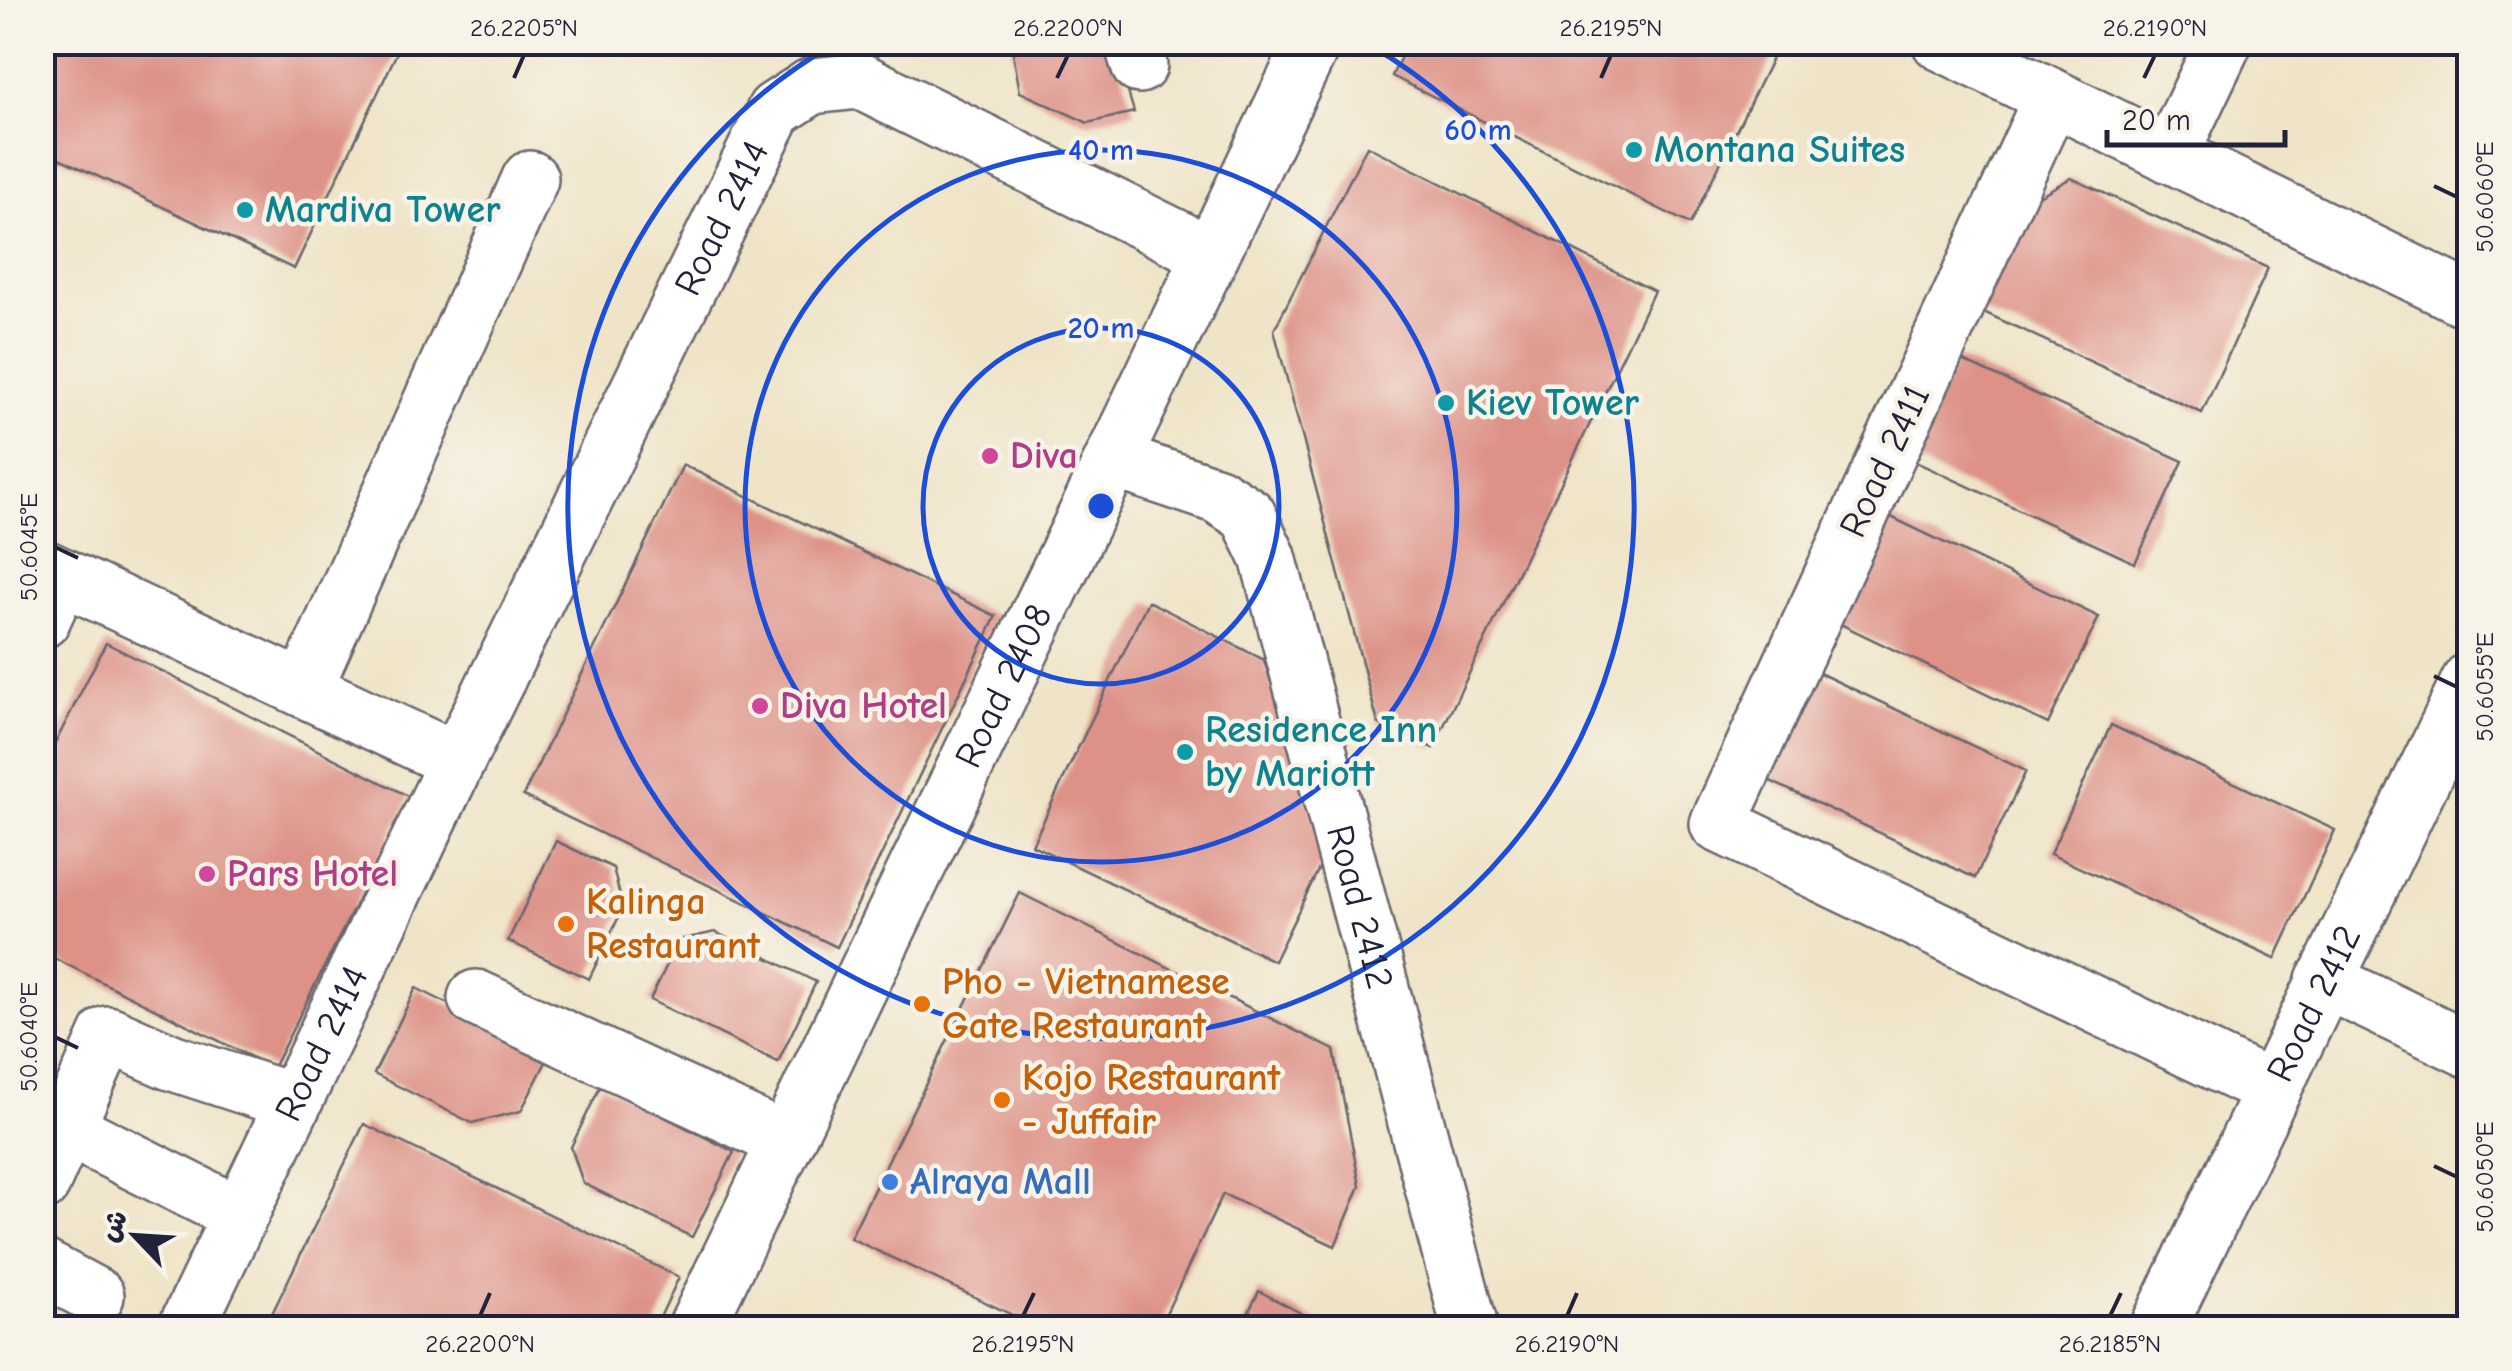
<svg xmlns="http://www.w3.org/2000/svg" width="2512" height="1371" font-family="'Comic Neue','Playpen Sans Arabic',sans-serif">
  <rect width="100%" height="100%" fill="#f7f3e8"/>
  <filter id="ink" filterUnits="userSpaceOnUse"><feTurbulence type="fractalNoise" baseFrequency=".01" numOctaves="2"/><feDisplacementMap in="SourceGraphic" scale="20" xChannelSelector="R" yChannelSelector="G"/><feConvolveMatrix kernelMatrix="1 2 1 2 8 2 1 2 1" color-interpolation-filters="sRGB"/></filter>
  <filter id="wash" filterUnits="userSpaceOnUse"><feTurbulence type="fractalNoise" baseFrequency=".0048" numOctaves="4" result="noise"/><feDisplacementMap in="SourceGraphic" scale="40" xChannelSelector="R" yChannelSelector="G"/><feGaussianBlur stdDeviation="2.25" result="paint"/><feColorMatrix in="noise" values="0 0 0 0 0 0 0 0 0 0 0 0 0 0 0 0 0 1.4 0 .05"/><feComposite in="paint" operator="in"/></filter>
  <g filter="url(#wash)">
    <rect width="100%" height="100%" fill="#efe4c7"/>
    <g id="blocks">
      <!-- building -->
      <path fill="#dd9187" d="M 42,42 L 402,42 L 294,269 L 42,150 Z
        M 1011,42 L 1113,42 L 1134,112 L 1088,123 L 1020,92 Z
        M 1408,42 L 1780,42 L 1690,224 L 1392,76 Z
        M 1367,146 L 1654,291 L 1433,748 L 1378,723 L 1274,330 Z
        M 2071,178 L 2268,268 L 2202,413 L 1977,309 L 2014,210 Z
        M 1957,358 L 2183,461 L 2135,563 L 1911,460 Z
        M 683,465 L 996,616 L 837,947 L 523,796 Z
        M 1889,516 L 2099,617 L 2048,724 L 1838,623 Z
        M 1148,601 L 1264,660 L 1326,854 L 1274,961 L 1032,845 Z
        M 106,643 L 410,797 L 273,1068 L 42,952 L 42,769 Z
        M 1815,671 L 2026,771 L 1975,878 L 1764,778 Z
        M 2111,725 L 2335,830 L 2275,959 L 2050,854 Z
        M 556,841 L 613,868 L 623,908 L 589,979 L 508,941 Z
        M 2470,844 L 2470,893 L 2469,893 L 2460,865 Z
        M 1020,893 L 1334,1050 L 1360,1186 L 1335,1246 L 1223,1194 L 1159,1328 L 1040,1328 L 850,1238 Z
        M 715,932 L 816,982 L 778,1062 L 650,1000 L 679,940 Z
        M 416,988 L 550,1054 L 521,1111 L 472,1123 L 374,1074 Z
        M 601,1085 L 734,1152 L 692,1237 L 583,1183 L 571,1147 Z
        M 364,1124 L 679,1277 L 655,1328 L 265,1328 Z
        M 1259,1291 L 1329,1328 L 1241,1328 Z"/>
    </g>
  </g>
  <g filter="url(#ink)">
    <use href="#blocks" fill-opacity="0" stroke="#6a666c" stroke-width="2.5"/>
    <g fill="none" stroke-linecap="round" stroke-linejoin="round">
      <!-- minor casing -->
      <g stroke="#6a666c" stroke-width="60">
        <g id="minor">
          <path d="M 1132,42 L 1139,65"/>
          <path d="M 1940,42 L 2470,301"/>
          <path d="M 2052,97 L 1718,824 L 2273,1090"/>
          <path d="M 2170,155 L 2224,42"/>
          <path id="s1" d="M 1113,460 L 1217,495 L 1248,515 L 1268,557 L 1470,1328"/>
          <path id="s2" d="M 42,567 L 457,761 L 775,110 L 812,86 L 860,81 L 1211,255"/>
          <path d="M 42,620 L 62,576"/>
          <path d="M 304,689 L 530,179"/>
          <path d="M 2324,980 L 2470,1050"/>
          <path d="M 476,998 L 785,1141"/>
          <path d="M 42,1116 L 238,1214"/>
          <path d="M 42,1183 L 108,1034 L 171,1062 L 294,1102"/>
          <path d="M 42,1267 L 96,1296"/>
          <path id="s3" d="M 186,1328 L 457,761"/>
          <path id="s4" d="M 696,1328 L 1313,42"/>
          <path id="s5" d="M 2158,1328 L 2470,680"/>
        </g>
      </g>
      <!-- minor -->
      <use href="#minor" stroke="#fff" stroke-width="55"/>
    </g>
  </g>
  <!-- ticks -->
  <path fill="none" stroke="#22223b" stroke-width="4" d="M 514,78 L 524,55M 1057,78 L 1068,55M 1601,78 L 1611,55M 2144,78 L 2155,55M 2434,186 L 2457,197M 55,547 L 78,558M 2434,676 L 2457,687M 55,1037 L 78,1048M 2434,1166 L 2457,1177M 480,1316 L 490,1293M 1023,1316 L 1034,1293M 1567,1316 L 1577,1293M 2110,1316 L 2121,1293"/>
  <!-- distance rings -->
  <g fill="none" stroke="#1d4ed8" stroke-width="5">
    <circle cx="1101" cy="506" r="178"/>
    <circle cx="1101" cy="506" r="356"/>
    <path d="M1368 44A533 533 0 1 1 834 44"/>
  </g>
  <!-- markers -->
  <g fill="#0f9aa8" stroke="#f7f3e8" stroke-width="4">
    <circle cx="1634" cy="150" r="10"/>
    <circle cx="245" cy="210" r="10"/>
    <circle cx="1446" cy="403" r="10"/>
    <circle cx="1185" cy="752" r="10"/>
  </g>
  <g fill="#d1479c" stroke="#f7f3e8" stroke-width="4">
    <circle cx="990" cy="456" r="10"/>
    <circle cx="760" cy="706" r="10"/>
    <circle cx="207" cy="874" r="10"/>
  </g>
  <g fill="#e8710a" stroke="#f7f3e8" stroke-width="4">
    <circle cx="566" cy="924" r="10"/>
    <circle cx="922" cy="1004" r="10"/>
    <circle cx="1002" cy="1100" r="10"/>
  </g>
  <circle fill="#3f7fe0" stroke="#f7f3e8" stroke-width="4" cx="890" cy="1182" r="10"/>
  <g text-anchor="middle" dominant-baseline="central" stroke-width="9" stroke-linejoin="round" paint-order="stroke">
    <!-- culture labels -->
    <g font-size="38" font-weight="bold" fill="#0d838f" stroke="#f7f3e8" text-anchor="start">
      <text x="1654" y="150">Montana Suites</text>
      <text x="265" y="210">Mardiva Tower</text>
      <text x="1466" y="403">Kiev Tower</text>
      <text x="1205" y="730">Residence Inn<tspan x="1205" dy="44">by Mariott</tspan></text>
    </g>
    <!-- street labels -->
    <g font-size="38" fill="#22223b" stroke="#f7f3e8">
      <text stroke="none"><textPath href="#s2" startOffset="1062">Road 2414</textPath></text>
      <text transform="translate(1885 461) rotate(-65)">Road 2411</text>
      <text stroke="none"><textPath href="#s4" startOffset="712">Road 2408</textPath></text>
      <text stroke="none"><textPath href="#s1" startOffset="555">Road 2412</textPath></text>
      <text stroke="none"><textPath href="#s5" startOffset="360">Road 2412</textPath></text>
      <text stroke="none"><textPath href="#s3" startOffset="315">Road 2414</textPath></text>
    </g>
    <!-- hotel labels -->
    <g font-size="38" font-weight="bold" fill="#b23c85" stroke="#f7f3e8" text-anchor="start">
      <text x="1010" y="456">Diva</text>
      <text x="780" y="706">Diva Hotel</text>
      <text x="227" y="874">Pars Hotel</text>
    </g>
    <!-- food labels -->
    <g font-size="38" font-weight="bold" fill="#c56008" stroke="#f7f3e8" text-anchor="start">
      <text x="586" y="902">Kalinga<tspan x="586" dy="44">Restaurant</tspan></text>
      <text x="942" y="982">Pho - Vietnamese<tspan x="942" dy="44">Gate Restaurant</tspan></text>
      <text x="1022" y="1078">Kojo Restaurant<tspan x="1022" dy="44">- Juffair</tspan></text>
    </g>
    <!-- shop labels -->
    <g font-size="38" font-weight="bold" fill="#366cbe" stroke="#f7f3e8" text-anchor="start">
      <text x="910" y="1182">Alraya Mall</text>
    </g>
  </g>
  <circle cx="1101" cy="506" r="15" fill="#1d4ed8" stroke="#f7f3e8" stroke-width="5"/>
  <g font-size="30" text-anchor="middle" font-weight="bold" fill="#1d4ed8" stroke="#f7f3e8" stroke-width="9" stroke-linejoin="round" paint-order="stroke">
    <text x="1478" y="140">60 m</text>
    <text x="1101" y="160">40 m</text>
    <text x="1101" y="338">20 m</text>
  </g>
  <!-- margin -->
  <rect width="2512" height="1371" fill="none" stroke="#f7f3e8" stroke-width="110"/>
  <!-- north arrow -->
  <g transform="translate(135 1236) rotate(295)" stroke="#f7f3e8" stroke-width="8" paint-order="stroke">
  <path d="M0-8L18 38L0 25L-18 38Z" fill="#22223b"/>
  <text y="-15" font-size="28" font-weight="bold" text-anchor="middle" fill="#22223b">ش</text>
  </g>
  <!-- scale -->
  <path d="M2107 130v15h178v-15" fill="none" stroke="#22223b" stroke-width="5"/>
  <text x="2122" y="130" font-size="30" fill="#22223b" stroke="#f7f3e8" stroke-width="8" paint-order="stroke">20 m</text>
  <rect x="55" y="55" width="2402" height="1261" fill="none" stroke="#22223b" stroke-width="4"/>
  <g font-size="25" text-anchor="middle" fill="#22223b">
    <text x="524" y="36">26.2205°N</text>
    <text x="1068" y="36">26.2200°N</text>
    <text x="1611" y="36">26.2195°N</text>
    <text x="2155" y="36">26.2190°N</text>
    <text transform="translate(2484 197) rotate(-90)" y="9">50.6060°E</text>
    <text transform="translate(28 547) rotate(-90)" y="9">50.6045°E</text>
    <text transform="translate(2484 687) rotate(-90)" y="9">50.6055°E</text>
    <text transform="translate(28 1037) rotate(-90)" y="9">50.6040°E</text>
    <text transform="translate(2484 1177) rotate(-90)" y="9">50.6050°E</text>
    <text x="480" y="1352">26.2200°N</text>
    <text x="1023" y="1352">26.2195°N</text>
    <text x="1567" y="1352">26.2190°N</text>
    <text x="2110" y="1352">26.2185°N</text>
  </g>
</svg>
